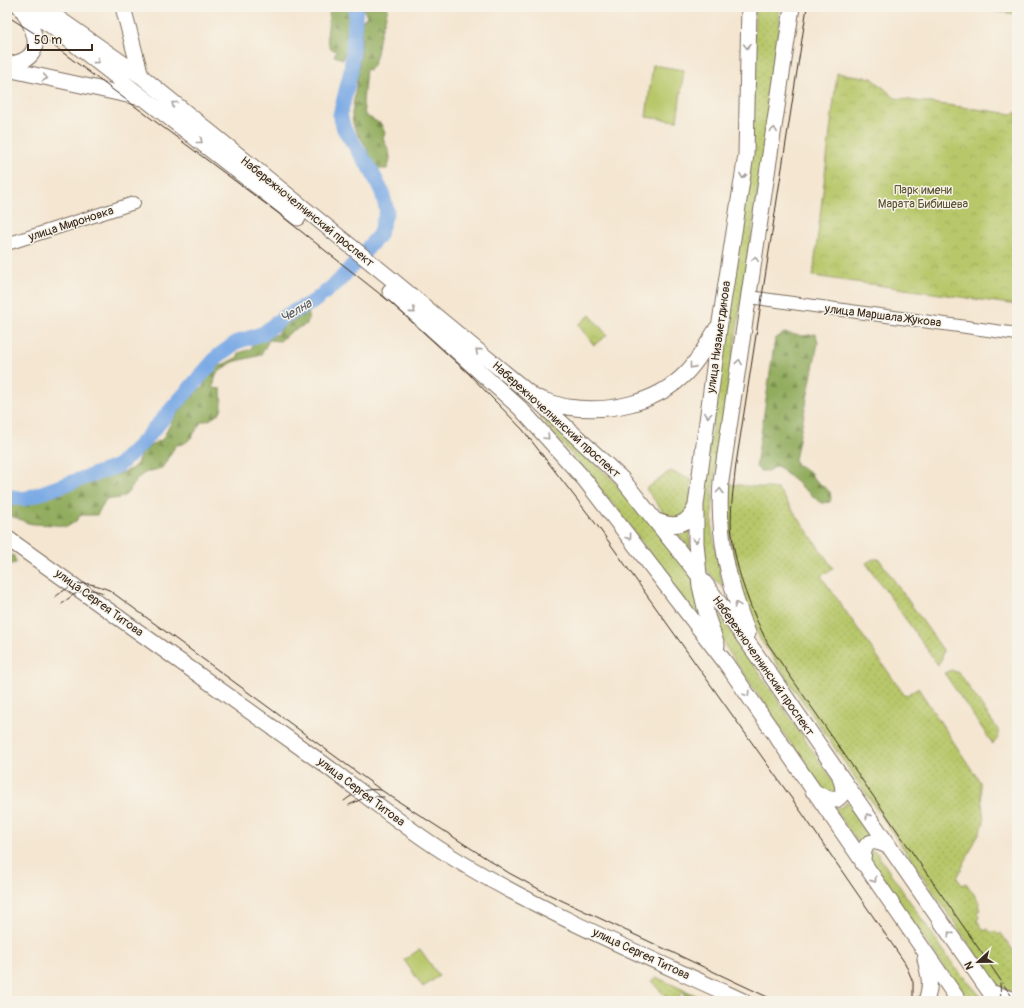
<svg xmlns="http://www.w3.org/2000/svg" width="1024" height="1008" font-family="Pangolin,sans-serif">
  <defs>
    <pattern id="grass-dots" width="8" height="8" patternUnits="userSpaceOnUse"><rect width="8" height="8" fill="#b7c769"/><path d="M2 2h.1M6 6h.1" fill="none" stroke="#9eab5b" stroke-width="1.8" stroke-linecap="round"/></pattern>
    <pattern id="forest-firs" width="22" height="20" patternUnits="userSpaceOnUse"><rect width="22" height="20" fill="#91ac5d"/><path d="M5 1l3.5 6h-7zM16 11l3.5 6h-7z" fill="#788c4c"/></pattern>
    <pattern id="park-crowns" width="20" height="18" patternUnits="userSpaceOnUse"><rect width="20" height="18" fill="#b7c769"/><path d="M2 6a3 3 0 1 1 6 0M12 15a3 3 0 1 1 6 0" fill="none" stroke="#9eab5b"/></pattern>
  </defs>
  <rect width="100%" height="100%" fill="#f7f3e8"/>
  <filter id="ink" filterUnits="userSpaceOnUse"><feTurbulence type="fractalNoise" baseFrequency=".025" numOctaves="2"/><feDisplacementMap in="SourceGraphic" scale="8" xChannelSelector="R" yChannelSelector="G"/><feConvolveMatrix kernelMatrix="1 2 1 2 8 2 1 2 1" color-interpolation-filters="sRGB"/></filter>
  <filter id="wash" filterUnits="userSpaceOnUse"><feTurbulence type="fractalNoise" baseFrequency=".012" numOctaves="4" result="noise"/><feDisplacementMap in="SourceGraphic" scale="16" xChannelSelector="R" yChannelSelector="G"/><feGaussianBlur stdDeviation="0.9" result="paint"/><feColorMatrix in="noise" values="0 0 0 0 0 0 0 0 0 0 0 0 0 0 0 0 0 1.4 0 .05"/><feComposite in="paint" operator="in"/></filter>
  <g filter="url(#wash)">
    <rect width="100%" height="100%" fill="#f4e6d1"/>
    <!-- grass -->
    <path fill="url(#grass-dots)" stroke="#797844" d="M 755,7 L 778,7 L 780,21 L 775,55 L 772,101 L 713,485 L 712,531 L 723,588 L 702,565 L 701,503 L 750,165 Z
      M 541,414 L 628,494 L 691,573 L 705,629 L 619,511 L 539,416 Z
      M 670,471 L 692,480 L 689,508 L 684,517 L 668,518 L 646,489 Z
      M 729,484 L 778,489 L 833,568 L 821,576 L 905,696 L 918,688 L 980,782 L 984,823 L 957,878 L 962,885 L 966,883 L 980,903 L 978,905 L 980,910 L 977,912 L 980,917 L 977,920 L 984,931 L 988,929 L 991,933 L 995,931 L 998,935 L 1001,933 L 1017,956 L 1017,993 L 999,988 L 760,639 C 735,585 727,544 729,484 Z
      M 690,524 L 690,549 L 678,534 Z
      M 873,559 L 879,559 L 943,650 L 942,658 L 938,665 L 866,563 Z
      M 707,597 L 837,786 L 834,792 L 824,793 L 725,646 Z
      M 952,670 L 960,674 L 998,730 L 998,738 L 993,744 L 944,673 Z
      M 847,801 L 873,839 L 861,847 L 834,809 L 844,806 Z
      M 870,851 L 876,852 L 954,966 L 985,1001 L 967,1001 L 867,856 Z
      M 656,977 L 684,990 L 678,998 L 680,1001 L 670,1001 L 651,981 Z"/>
    <!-- forest -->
    <path fill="url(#forest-firs)" stroke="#666b3e" d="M 330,7 L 350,7 L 347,36 L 348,48 L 344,55 L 343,59 L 334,56 L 336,51 L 330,48 L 327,37 Z
      M 362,7 L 388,7 C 386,15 385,21 382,28 C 377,41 380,59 369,70 L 366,69 L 363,103 L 365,115 L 381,124 L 385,133 L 383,139 C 389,151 393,156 387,169 L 373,169 C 370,161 369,151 365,145 C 357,132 353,131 352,114 L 361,52 L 362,21 L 367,16 Z
      M 309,313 L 307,324 L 292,331 L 280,341 L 269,340 L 261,355 L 233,362 L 216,374 L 213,388 L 221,389 L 222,407 L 219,414 L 209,420 L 201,422 C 194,433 190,445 176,445 L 162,468 C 156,470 148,471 143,474 C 126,487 134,500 106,499 L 97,515 L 81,515 L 76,521 L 67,527 C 55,524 46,525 35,524 C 24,524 18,516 7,516 L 7,503 C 22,511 91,481 108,473 L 116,475 C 122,473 131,470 136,465 C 138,463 138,459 140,456 C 146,449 153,442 162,440 L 172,421 L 195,392 L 203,387 L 208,375 L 216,368 L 238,357 L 239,353 L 251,349 L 254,341 L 267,339 L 277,334 L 286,323 L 296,320 L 298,315 Z
      M 784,333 L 804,336 L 816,334 L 818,343 L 795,460 L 797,465 L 810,472 L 813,478 L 830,492 L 831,498 L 830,502 L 821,503 L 784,472 L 782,469 L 777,466 L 768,471 L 760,471 L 756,467 L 775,339 Z
      M 7,550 L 9,554 L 14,556 L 16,563 L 7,565 Z
      M 685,990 L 699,997 L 700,1000 L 691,1001 L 688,998 L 685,999 L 684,992 Z"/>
    <!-- park -->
    <path fill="url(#park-crowns)" stroke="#797844" d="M 985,7 L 1017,7 L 1017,14 L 985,10 Z
      M 837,73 L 872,78 L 895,98 L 1013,114 L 1017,112 L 1017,305 L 813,276 Z
      M 590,315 L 607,335 L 594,345 L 578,325 Z"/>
    <!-- pitch -->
    <path fill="#b7c769" stroke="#797844" d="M 653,65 L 684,70 L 677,121 L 646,117 Z
      M 420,949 L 439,976 L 423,987 L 404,960 Z"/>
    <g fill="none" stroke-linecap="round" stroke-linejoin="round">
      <!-- river -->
      <path stroke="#7baae5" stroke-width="15" d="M 7,496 L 24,499 L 118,466 L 140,445 L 218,356 L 237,342 L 264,333 L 283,317 L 313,302 L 338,282 L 379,235 L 387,211 L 382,192 L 371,170 L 344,129 L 340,115 L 351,71 L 356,7"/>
    </g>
  </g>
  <g filter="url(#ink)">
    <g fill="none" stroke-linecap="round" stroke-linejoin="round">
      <!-- minor casing -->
      <g stroke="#7c6c5d" stroke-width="14">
        <path id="minor" d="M 7,244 L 134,203
          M 749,297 L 1017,334
          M 988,990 L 1017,999"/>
      </g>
      <!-- major casing -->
      <g stroke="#7c6c5d" stroke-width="17">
        <path id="major" d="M 20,7 L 50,25 L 298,218
          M 42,7 L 141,76 L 390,278 L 534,397 L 622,479 L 707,586 L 756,654 L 996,1001
          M 123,7 L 141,76
          M 7,65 C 47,59 37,34 22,9
          M 7,69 L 141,98
          M 390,291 L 520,408 L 585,480 L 725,662 L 959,1001
          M 537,398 C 547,401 557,405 567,407 C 608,413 656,404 686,373 C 699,360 707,344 717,328
          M 657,521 C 676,528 687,526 696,506
          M 7,538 C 109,611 212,684 314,757 C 363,792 408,831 460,862 C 550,916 648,957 743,1001
          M 748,633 C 728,582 717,536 721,481 L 792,7
          M 717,645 L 707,616 L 700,586 L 696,543 L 696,505 L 720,322 L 746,155 L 749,7
          M 813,791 L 827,798 L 836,800 C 846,794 843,787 840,777
          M 863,864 C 863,843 869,836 889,847
          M 925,959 C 929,976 932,984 926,1001"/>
      </g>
      <!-- minor -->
      <use href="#minor" stroke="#fff" stroke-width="12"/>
      <!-- major -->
      <use href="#major" stroke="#fff" stroke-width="15"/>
      <!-- tram -->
      <path stroke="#3b2a1e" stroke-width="1" d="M 807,7 L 736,464 C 734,483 731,503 731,522 C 733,565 749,606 768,644 L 1015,1001
        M 7,16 L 50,43 L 278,213 L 390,302 L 468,373 L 523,430 L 599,528 L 802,813 L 905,963 L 913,982 L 913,1001
        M 54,598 C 74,581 85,580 109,590 L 381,790 L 509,873 L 548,894 L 776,1001
        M 62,604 C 75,592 86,586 103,593
        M 344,801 C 355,792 367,788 381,790
        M 349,805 L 366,797 L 384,797
        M 1000,983 L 1001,1001"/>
    </g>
    <!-- one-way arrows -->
    <defs><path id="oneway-chevron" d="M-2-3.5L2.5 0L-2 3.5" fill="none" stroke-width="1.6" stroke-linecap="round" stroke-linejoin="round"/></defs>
    <g stroke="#a79f9a">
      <use href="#oneway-chevron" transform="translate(747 46) rotate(90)"/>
      <use href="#oneway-chevron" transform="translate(97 61) rotate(37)"/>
      <use href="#oneway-chevron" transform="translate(45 78) rotate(12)"/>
      <use href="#oneway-chevron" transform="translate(174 104) rotate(-141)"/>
      <use href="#oneway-chevron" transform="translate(774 130) rotate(-82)"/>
      <use href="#oneway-chevron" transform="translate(200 141) rotate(38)"/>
      <use href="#oneway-chevron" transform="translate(743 176) rotate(99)"/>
      <use href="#oneway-chevron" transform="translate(755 259) rotate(-82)"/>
      <use href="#oneway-chevron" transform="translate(413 311) rotate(41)"/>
      <use href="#oneway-chevron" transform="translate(478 351) rotate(-140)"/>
      <use href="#oneway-chevron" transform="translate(739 362) rotate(-81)"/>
      <use href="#oneway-chevron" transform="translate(692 366) rotate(129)"/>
      <use href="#oneway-chevron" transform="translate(708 415) rotate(98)"/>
      <use href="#oneway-chevron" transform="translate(547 437) rotate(47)"/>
      <use href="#oneway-chevron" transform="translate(720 491) rotate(-86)"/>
      <use href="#oneway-chevron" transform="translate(629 537) rotate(53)"/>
      <use href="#oneway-chevron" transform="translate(696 540) rotate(88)"/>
      <use href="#oneway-chevron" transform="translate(737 605) rotate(-110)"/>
      <use href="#oneway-chevron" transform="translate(747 694) rotate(56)"/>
      <use href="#oneway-chevron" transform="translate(868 816) rotate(-125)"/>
      <use href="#oneway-chevron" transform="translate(874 880) rotate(55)"/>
      <use href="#oneway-chevron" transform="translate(950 934) rotate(-125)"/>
    </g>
  </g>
  <g text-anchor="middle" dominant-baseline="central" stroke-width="3" stroke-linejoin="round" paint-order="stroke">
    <!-- park labels -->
    <g font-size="12" fill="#5a5131" stroke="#f7f3e8">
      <text x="923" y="190">Парк имени<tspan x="923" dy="14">Марата Бибишева</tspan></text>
    </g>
    <!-- street labels -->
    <g font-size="12" fill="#3b2a1e" stroke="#f7f3e8">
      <text transform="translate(307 212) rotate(39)">Набережночелнинский проспект</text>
      <text transform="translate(71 224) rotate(-18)">улица Мироновка</text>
      <text transform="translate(883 316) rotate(7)">улица Маршала Жукова</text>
      <text transform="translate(719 337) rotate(-82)">улица Низаметдинова</text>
      <text transform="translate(556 420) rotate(42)">Набережночелнинский проспект</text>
      <text transform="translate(99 603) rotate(36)">улица Сергея Титова</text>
      <text transform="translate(763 666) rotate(55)">Набережночелнинский проспект</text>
      <text transform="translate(361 792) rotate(37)">улица Сергея Титова</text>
      <text transform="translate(641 954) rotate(25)">улица Сергея Титова</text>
    </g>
    <!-- water labels -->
    <g font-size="13" font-style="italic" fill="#515764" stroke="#f7f3e8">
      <text transform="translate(296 311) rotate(-30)">Челна</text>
    </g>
  </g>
  <!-- margin -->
  <rect width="1024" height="1008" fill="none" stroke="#f7f3e8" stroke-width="24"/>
  <!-- north arrow -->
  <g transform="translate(978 962) rotate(248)" stroke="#f7f3e8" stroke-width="3" paint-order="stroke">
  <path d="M0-3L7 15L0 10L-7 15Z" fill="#3b2a1e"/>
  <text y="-6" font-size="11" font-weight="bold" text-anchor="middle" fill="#3b2a1e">N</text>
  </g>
  <!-- scale -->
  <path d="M28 44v6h64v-6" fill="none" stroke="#3b2a1e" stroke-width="2"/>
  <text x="34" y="44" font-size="12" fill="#3b2a1e" stroke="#f7f3e8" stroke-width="3" paint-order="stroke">50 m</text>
</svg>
